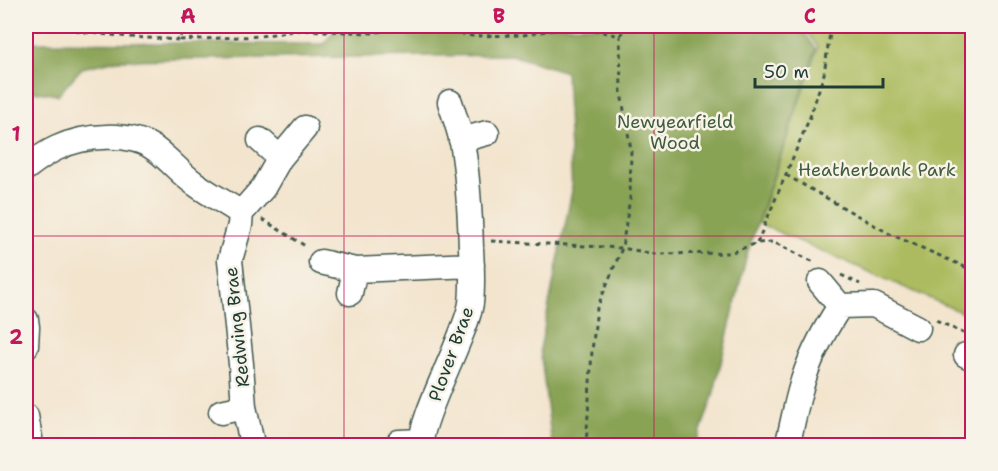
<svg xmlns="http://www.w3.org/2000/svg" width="998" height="471" font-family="'Shantell Sans',sans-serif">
  <rect width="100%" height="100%" fill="#f7f3e8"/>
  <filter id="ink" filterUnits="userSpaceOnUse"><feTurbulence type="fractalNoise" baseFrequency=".0167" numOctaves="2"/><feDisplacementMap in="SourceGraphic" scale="12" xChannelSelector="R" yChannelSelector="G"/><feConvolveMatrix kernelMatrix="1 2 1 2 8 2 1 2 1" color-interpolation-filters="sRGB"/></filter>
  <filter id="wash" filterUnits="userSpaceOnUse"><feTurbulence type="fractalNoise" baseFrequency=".008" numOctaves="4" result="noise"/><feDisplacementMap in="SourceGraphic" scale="24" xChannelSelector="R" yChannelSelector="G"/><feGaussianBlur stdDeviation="1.35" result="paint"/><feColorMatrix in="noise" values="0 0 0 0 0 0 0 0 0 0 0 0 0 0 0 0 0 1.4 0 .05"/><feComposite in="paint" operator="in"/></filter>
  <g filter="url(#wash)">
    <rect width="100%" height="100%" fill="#f3e4cd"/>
    <!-- green -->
    <path fill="#acbb5e" stroke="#667c49" stroke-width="1.5" d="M 803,26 L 972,26 L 972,317 L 758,223 L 818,47 Z"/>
    <!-- forest -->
    <path fill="#89a355" stroke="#547044" stroke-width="1.5" d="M 337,26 L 799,26 L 816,49 L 747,254 L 713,396 L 696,445 L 552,445 L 540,349 L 572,191 L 566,72 L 511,55 L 117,60 L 82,68 L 58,95 L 26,90 L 26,42 L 324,44 Z"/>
  </g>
  <g filter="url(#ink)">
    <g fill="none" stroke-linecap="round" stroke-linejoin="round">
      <!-- minor casing -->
      <g stroke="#3f564b" stroke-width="27">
        <path id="minor" d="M 260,140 L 280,158
          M 461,140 L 487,133
          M 26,168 C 35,161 46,153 57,148 C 84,135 130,131 155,149 C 169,159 180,173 194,183 C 209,194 226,203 241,213 L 263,188 L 280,158 L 305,128
          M 241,213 L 240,225 L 230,260 L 241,364 L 244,407 L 251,439
          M 321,262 L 355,270 L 472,265
          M 350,293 L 355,270
          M 840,306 L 874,305 L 918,328
          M 26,320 L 27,327 L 26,346
          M 966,355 L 972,358
          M 221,412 L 244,407
          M 26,416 L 30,438 L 26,440
          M 399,442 L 421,441
          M 422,446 C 416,424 467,334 471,303 C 473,285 472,266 471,248 C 470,213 468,177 462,142 C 459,129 454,115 450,102
          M 787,446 C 792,427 795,409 800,391 C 808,360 823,332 840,306 L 820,282"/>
      </g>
      <!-- path -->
      <path stroke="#3f564b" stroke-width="3" stroke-dasharray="4.5 4.5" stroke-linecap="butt" d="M 68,26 L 81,32 L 130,37 L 180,40 L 182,26
        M 425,26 L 472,36 L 523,35 L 577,26 L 620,36 L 626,26
        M 842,26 C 851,30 860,31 869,26
        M 180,40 L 260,36 L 300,30 L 372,33 L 411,26
        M 786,175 L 890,234 L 972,270
        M 262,219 L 307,247
        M 491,241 L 622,248 L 655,254 L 730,253 L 757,243 L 773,242 L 814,262
        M 757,243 L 810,117 L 824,74 L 831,26
        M 841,275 L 860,284
        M 936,320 L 965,334
        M 586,446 L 592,351 L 597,308 L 622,248 L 630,198 L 631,150 L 621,93 L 620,36"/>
      <!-- minor -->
      <use href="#minor" stroke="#fff" stroke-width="24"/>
    </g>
  </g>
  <!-- grid -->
  <path fill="none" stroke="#c2185b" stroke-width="1.5" stroke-opacity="0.55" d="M 344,26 L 344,446M 654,26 L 654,446M 26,236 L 972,236"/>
  <g text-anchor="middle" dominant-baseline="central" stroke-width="5" stroke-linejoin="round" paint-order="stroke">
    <!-- park labels -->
    <g font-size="18" fill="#425c3e" stroke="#f7f3e8">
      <text x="675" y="122">Newyearfield<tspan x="675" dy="21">Wood</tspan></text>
      <text x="877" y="170">Heatherbank Park</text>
    </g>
    <!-- street labels -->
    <g font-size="18" fill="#1f3d34" stroke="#f7f3e8">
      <text transform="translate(237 327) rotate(-96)">Redwing Brae</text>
      <text transform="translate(451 354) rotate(-70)">Plover Brae</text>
    </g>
  </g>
  <!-- margin -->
  <rect width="998" height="471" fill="none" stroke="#f7f3e8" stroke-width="66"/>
  <!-- scale -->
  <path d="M755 78v9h128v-9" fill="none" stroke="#1f3d34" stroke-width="3"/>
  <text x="764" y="78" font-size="18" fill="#1f3d34" stroke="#f7f3e8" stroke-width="4.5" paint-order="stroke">50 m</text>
  <rect x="33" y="33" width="932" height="405" fill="none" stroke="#c2185b" stroke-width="2"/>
  <g font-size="20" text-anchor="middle" font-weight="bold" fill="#c2185b">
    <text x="188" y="23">A</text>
    <text x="499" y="23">B</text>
    <text x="810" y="23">C</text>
    <text x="16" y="141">1</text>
    <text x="16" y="344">2</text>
  </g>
</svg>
